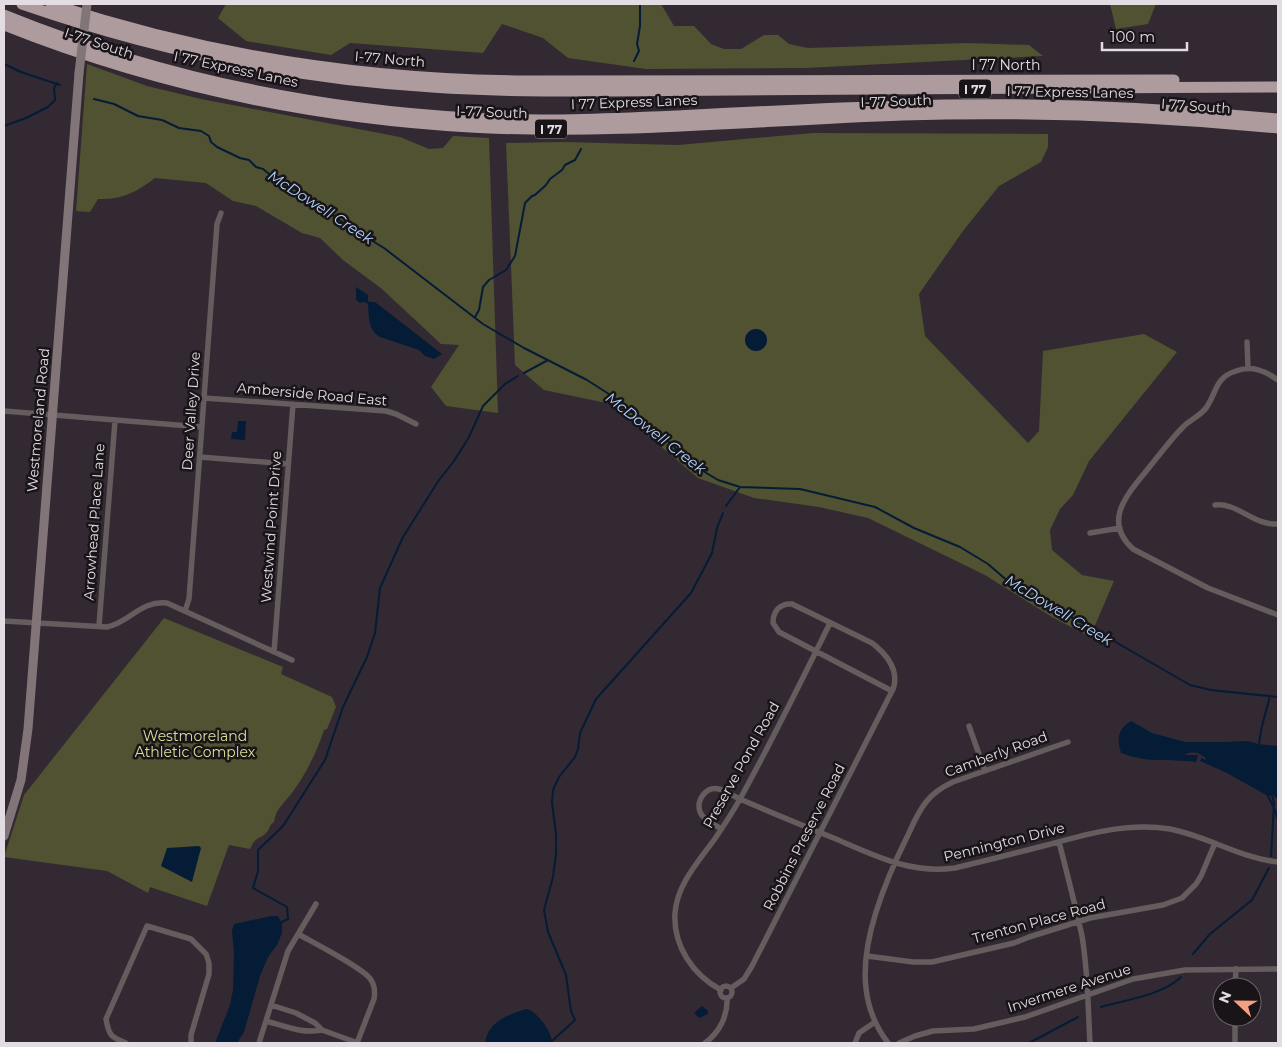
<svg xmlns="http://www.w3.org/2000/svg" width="1282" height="1047" font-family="Montserrat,sans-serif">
  <rect width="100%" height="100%" fill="#332933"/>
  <!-- green -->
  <path fill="#515231" d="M 226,4 L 661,4 L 674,26 L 694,26 L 711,44 L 724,49 L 741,49 L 764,35 L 778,35 L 789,44 L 808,48 L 968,43 L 1029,45 L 1043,56 L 805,68 L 646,69 L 568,58 L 543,38 L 502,24 L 483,53 L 350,43 L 331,55 L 246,41 L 218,18 Z
    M 1110,4 L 1156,4 L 1148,24 L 1116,29 Z
    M 87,64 L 147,86 L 201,99 L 400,137 L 429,149 L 443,148 L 453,136 L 489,138 L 498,413 L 446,406 L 431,387 L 459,345 L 441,344 L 382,289 L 343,260 L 320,238 L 302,233 L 256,206 L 233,201 L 206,183 L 155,178 C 137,192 121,200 98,199 L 90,212 L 76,211 Z
    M 813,133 L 1048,134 L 1048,147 L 1041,162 L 999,186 L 963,231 L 919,294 L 925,336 L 1028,443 L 1039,431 L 1043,351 L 1144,334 L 1177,352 L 1089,461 L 1073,495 L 1060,509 L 1050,530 L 1052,550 L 1082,575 L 1114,581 L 1090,637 L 1052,617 L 985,575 L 868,518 L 819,507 L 754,498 L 698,478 L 611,404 L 544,390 L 515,365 L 506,143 L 564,142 L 678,145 Z
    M 164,618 L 283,667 L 281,674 L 332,697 L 336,707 L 327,729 L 324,730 C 318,749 306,774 294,790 C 286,802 276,807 274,822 C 269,825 270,828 267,832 C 260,840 256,835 250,849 L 229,845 L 207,906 L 150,887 L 148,893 L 107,871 L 4,857 L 24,795 Z"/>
  <!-- water -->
  <path fill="#041c36" d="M 356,287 L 368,295 L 368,300 L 369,302 L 375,302 L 442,354 L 434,359 L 425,356 L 419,350 L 380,337 C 368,330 369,317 368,304 L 365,302 L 360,303 L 356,300 Z
    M745 340a11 11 0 1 1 22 0a11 11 0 1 1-22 0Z
    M 238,421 L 246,421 L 245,440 L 231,439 L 232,432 L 237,432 Z
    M 1131,721 L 1152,733 L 1185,742 L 1225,742 L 1248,741 L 1258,744 L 1278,746 L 1278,798 L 1275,798 L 1274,795 L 1268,796 L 1225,772 L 1200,761 L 1200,760 L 1202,759 L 1201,757 L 1205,760 L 1206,758 C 1198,752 1193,750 1184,755 L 1198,755 L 1196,762 C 1168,758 1150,764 1121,753 C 1117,738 1117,730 1131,721 Z
    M 199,846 L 201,848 L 192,882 L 161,866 L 167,848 Z
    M 272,916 L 278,916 L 282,924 L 282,933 L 277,945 L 268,957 L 260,976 L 244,1032 L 237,1043 L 215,1043 L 230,1005 L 233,990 L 234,953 L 232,930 L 234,924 Z
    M 702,1006 L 708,1011 L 708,1014 L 699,1018 L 694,1013 Z
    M 526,1009 C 536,1010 553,1033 552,1043 L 485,1043 C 488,1022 507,1015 526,1009 Z"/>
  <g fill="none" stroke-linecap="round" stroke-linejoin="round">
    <!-- stream -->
    <path stroke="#041c36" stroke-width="2" d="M 634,61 L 639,51 L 637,44 L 640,26 L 640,4
      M 4,64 L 21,72 L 60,85
      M 94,99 L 114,104 L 138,116 L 162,120 L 179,128 L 201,131 L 209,136 L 211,142 L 217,147 L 240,158 L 249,160 L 256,167 L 263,169 L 279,182 L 291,186 L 348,226 L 384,248 L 483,324 L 524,348 L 587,380 L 612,396 L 669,442 L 693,465 L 718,480 L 740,487 L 800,489 L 875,507 L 914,528 L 960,547 L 988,564 L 1010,583 L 1033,598 L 1088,626 L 1190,685 L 1211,690 L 1278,697
      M 4,126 L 26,118 L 48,107 L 55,100 L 54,88 L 57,83
      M 475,317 L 479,310 L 483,287 L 489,280 L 506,270 L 515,256 L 525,203 L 532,196 L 535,195 L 546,185 L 550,179 L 562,170 L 565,165 L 575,160 L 581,149
      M 524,373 L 548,360
      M 726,506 L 740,487
      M 1259,745 C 1260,728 1266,713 1270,696
      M 1268,796 L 1273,806
      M 1275,810 L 1278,820
      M 1271,856 L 1274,804 L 1272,794
      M 280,923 L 288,919 L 287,907 L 253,888 L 258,871 L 258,850 L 283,826 L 325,760 L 343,707 L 367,657 L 375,633 L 380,588 L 403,537 L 439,480 L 454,461 L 469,437 L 483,406 L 505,384 L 518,376
      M 1193,954 L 1210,934 L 1252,900 L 1269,868
      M 1101,1007 C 1125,1000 1163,995 1181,977
      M 552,1041 L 575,1020 L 571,1011 L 566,975 L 548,932 L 544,910 L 553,877 L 556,854 L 556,834 L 552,803 L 553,790 L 559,777 L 575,757 L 578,749 L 580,733 L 596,699 L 691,593 L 712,553 L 717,528 L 723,513
      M 1029,1043 L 1078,1017"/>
    <!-- street -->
    <path stroke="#645c5d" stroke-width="5.5" d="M 1247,342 L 1248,368
      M 1278,380 C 1265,371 1252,365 1236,371 C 1214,378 1217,393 1206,408 C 1200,416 1190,420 1183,427 C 1171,439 1161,453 1151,465 C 1131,491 1100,519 1133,549 L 1208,588 L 1278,615
      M 204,398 L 386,411 L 396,414 L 416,424
      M 4,411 L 202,427
      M 200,457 L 288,464
      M 1215,505 C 1237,502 1254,526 1278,524
      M 1090,533 L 1120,528
      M 185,611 L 189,599 L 217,224 L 221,213
      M 4,621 L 107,627 C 130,622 141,600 167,603 L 292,660
      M 99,626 L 115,421
      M 274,652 L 293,404
      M 969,726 L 985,771
      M 721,829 C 714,824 703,820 700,812 C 696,800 706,786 719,789 C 726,790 733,796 740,799 C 772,813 804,826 836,839 C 876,856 910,874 955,868 C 985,861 1016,853 1047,845 C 1087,834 1128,822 1170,829 C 1207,836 1240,858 1278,862
      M 1059,842 C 1067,873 1075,904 1082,936 C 1088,971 1088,1008 1090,1043
      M 298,934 C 312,942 365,969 371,980 C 375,986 375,993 374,999 L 357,1043
      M 867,956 L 913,962 L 932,962 L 1014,943 L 1029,937 L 1090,918 L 1163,905 L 1182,898 L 1196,884 L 1201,876 L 1215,843
      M720 992a6 6 0 1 1 12 0a6 6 0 1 1-12 0Z
      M 1235,987 L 1236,969
      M 731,988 L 744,979 L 752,966 L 887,701 C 889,696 893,691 894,686 C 898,668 885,653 872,643 L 792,604 C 780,603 773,611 773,623 L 779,632 L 892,691
      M 721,990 C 693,975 673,946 675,913 C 677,885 698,862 714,840 C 723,827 732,813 740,799 C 772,741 801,682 830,623
      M 271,1005 L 296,1013 L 315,1023 L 322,1030 L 358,1043
      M 266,1021 C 284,1026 303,1034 322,1030
      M 126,1043 C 111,1037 109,1036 106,1019 L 147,926 L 191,939 L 206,954 L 209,963 L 209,974 L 191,1035 L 191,1043
      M 259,1043 L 288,951 L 316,904
      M 705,1043 C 719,1033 728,1016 727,998
      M 855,1043 L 859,1033 L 875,1022
      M 888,1043 C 876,1027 868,1008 866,988 C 860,940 887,877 908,835 C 913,824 918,812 926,802 C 933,793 942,787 953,782 L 1068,742
      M 899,1043 L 915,1036 L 933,1031 L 974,1029 L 1025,1017 L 1133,979 L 1185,970 L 1278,969
      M 1235,1043 L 1235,1017"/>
    <!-- secondary -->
    <path stroke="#827578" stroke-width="9" d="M 4,836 L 21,780 L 28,729 L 79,73"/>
    <!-- highway -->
    <path stroke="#ae9b9e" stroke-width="11" d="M 22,4 C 155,50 292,79 432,87 C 534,94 636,90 738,90 C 918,89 1098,87 1278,87
      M 51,4 C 205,55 364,80 526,81 L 1174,80
      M 4,15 C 152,75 310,109 470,118 C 539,122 608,119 677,116 C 752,112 828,108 903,106 C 1028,102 1153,107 1278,119
      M 4,25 C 152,84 310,118 470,127 C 614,135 759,120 903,115 C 1028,111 1154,116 1278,128"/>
    <!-- secondary-bridge -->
    <path stroke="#827578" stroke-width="9" d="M 79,73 L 87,4"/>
  </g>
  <g text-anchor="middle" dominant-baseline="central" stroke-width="5" stroke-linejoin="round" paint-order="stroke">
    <!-- shield labels -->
    <g fill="#181418" stroke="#a6a0a6" stroke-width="1">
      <rect x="959" y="79.5" width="32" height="19" rx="4"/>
      <rect x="535" y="119.5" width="32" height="19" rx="4"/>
    </g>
    <g font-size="12" font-weight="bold" fill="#e3dce3">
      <text x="975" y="89">I 77</text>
      <text x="551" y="129">I 77</text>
    </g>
    <!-- street labels -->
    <g font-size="14" fill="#e3dce3" stroke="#181418">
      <text transform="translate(99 43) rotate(18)">I-77 South</text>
      <text transform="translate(390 59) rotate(5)">I-77 North</text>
      <text x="1006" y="65">I 77 North</text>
      <text transform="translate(236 69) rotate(12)">I 77 Express Lanes</text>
      <text transform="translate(1070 92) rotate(1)">I 77 Express Lanes</text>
      <text transform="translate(896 101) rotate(-2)">I-77 South</text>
      <text transform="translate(634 102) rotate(-2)">I 77 Express Lanes</text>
      <text transform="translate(1196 106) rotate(4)">I 77 South</text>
      <text transform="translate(492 112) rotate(2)">I-77 South</text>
      <text transform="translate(312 394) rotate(5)">Amberside Road East</text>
      <text transform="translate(191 411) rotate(-86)">Deer Valley Drive</text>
      <text transform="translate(38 420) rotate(-85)">Westmoreland Road</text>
      <text transform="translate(94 522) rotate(-86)">Arrowhead Place Lane</text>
      <text transform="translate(271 527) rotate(-86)">Westwind Point Drive</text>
      <text transform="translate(996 754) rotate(-20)">Camberly Road</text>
      <text transform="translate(741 765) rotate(-61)">Preserve Pond Road</text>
      <text transform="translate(804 837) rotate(-63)">Robbins Preserve Road</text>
      <text transform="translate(1004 842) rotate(-14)">Pennington Drive</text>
      <text transform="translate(1039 921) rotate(-15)">Trenton Place Road</text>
      <text transform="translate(1069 988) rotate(-18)">Invermere Avenue</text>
    </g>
    <!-- park labels -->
    <g font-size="14" fill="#dddf9b" stroke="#181418">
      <text x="195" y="736">Westmoreland<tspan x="195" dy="16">Athletic Complex</tspan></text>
    </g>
    <!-- water labels -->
    <g font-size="15" font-style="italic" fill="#aed4fd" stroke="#181418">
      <text transform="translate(321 207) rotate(33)">McDowell Creek</text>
      <text transform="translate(656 433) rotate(38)">McDowell Creek</text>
      <text transform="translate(1059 610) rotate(31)">McDowell Creek</text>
    </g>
  </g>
  <!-- border -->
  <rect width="1282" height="1047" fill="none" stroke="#e3dce3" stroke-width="10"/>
  <!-- north arrow -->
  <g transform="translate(1237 1002) rotate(292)"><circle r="24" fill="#181418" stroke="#696469"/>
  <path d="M0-4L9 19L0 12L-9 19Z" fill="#f39f82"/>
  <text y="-8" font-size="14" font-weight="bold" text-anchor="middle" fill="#e3dce3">N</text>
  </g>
  <!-- scale -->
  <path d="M1102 42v8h85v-8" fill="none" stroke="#e3dce3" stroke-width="2.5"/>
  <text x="1110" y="42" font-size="15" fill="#e3dce3" stroke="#181418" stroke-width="4" paint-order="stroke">100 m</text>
</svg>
